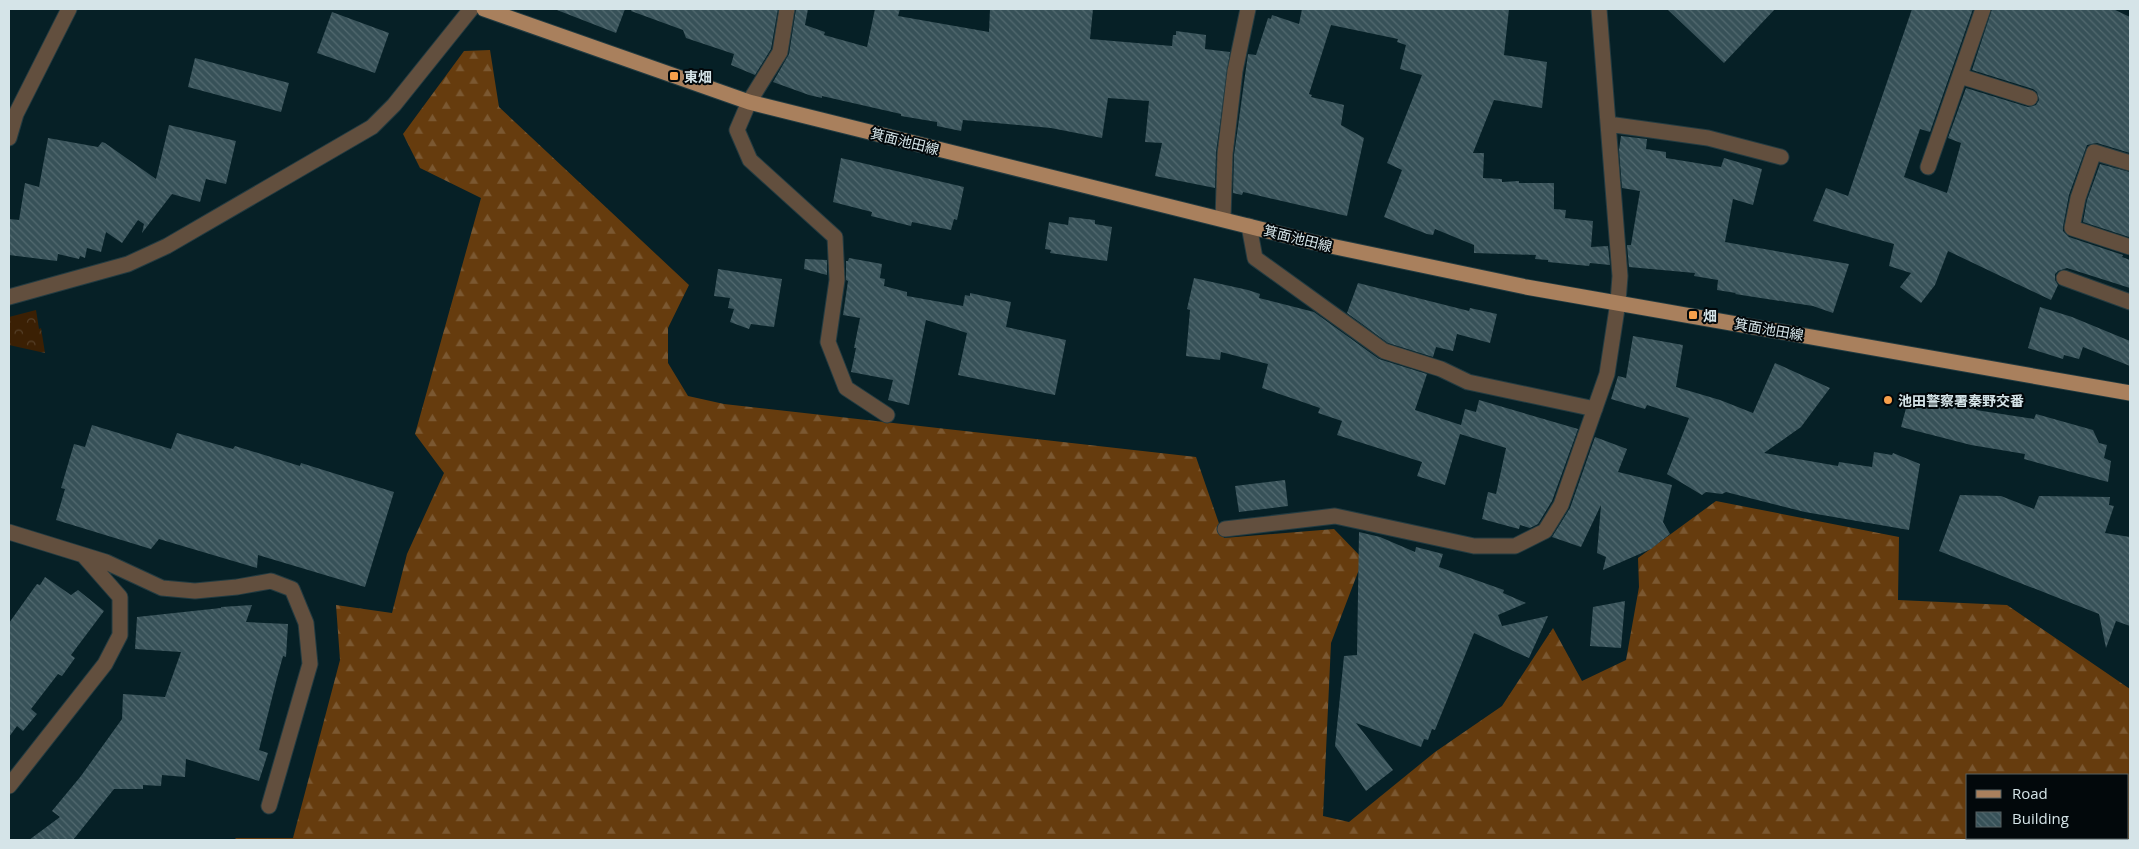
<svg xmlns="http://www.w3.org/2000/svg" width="2139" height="849" font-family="'Open Sans','Noto Sans JP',sans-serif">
  <defs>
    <pattern id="forest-firs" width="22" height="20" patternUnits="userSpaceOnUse" patternTransform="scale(1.25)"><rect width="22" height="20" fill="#663c0e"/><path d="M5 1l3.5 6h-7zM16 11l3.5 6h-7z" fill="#7b5831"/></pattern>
    <pattern id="park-crowns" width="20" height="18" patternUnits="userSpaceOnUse" patternTransform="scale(1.25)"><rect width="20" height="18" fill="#3b2004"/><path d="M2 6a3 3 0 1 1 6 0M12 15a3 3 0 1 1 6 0" fill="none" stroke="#564029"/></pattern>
    <pattern id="building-back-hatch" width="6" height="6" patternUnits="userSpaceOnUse" patternTransform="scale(1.25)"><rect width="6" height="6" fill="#375158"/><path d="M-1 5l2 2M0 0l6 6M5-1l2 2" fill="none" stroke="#536a70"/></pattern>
  </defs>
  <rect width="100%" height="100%" fill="#062026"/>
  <!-- forest -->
  <path fill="url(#forest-firs)" fill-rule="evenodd" d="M 490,50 L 499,107 L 689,285 L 668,328 L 668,363 L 688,396 L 724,404 L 1196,457 L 1224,538 L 1334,529 L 1363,559 L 1331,643 L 1323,816 L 1349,822 L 1435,752 L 1502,706 L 1553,628 L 1582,681 L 1626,660 L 1639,587 L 1638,558 L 1716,501 L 1899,537 L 1898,600 L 2007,605 L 2130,689 L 2130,840 L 234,840 L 236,838 L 293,838 L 340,660 L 336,605 L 392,613 L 407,554 L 444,473 L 415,434 L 481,198 L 420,168 L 403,134 L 464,51 ZM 1968,775 L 2128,775 L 2128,838 L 1968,838 Z"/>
  <!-- park -->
  <path fill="url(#park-crowns)" d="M 36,310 L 39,329 L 41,328 L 45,353 L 9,345 L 9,317 Z"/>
  <!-- building -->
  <path fill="url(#building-back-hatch)" d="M 557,9 L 625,9 L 616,33 L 557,10 Z
    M 632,9 L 778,9 L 771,49 L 755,75 L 731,65 L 734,54 L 686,38 L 683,30 L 631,11 Z
    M 796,9 L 808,9 L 805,25 L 825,32 L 824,35 L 867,47 L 875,9 L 900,9 L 898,16 L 989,32 L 990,9 L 1093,9 L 1090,39 L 1172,46 L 1173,35 L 1176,35 L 1176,31 L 1206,35 L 1205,49 L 1230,52 L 1216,153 L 1215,188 L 1155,176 L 1162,143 L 1145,142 L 1149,101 L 1108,98 L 1102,138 L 1051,128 L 963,120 L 961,131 L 937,126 L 937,122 L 901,116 L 901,114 L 822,96 L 822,98 L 809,95 L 773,82 L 789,54 Z
    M 1302,9 L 1509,9 L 1504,55 L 1547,62 L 1542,108 L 1494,100 L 1473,153 L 1484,153 L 1483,178 L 1502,179 L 1502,182 L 1519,181 L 1519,183 L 1554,183 L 1554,209 L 1566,210 L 1565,218 L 1593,221 L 1591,247 L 1608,246 L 1610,265 L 1590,263 L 1589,266 L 1548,262 L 1548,260 L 1535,259 L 1536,255 L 1474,253 L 1474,245 L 1435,229 L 1433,235 L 1427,234 L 1384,217 L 1402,170 L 1387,163 L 1422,75 L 1400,69 L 1406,45 L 1397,42 L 1398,39 L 1331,25 L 1309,94 L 1312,95 L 1311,97 L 1344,105 L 1341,125 L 1364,138 L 1347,216 L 1243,192 L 1242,195 L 1233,193 L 1234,155 L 1248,54 L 1256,55 L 1268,18 L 1271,19 L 1272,15 L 1299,24 Z
    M 1667,9 L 1775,9 L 1724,63 Z
    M 1912,9 L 1973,9 L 1930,132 L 1920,129 L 1904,177 L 1947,193 L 1961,143 L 1948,138 L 1966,88 L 2028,107 L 2036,105 L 2039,100 L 2037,92 L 2033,89 L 1972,70 L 1992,9 L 2113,9 L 2130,17 L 2130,153 L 2097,143 L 2087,145 L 2069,195 L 2063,227 L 2063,231 L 2069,237 L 2123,255 L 2122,257 L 2130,260 L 2130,288 L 2067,268 L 2058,271 L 2055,274 L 2055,280 L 2058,285 L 2051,300 L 1948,251 L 1935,285 L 1921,303 L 1900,287 L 1911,273 L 1889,266 L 1894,244 L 1813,221 L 1826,188 L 1848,196 Z
    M 332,12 L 389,33 L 375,73 L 317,53 Z
    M 195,58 L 289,83 L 281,112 L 188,87 Z
    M 169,125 L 236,141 L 226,184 L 206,179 L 200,202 L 172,194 L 142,233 L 144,224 L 138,220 L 122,243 L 106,232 L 101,252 L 87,248 L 85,258 L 80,256 L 79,259 L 58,254 L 57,261 L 9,255 L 9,219 L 19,220 L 25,183 L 39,187 L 48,138 L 98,147 L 102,142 L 105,143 L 156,179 Z
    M 1621,136 L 1647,139 L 1646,149 L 1666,152 L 1666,158 L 1721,167 L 1724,158 L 1762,169 L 1753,205 L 1733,199 L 1725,242 L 1849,264 L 1833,313 L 1813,306 L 1735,294 L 1736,293 L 1717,290 L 1718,280 L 1694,276 L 1695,273 L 1629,267 L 1627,245 L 1631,245 L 1640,191 L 1622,188 L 1619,150 Z
    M 841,158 L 964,187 L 957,220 L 954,219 L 951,230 L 912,222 L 911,226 L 871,216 L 872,212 L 833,202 Z
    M 2100,164 L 2130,172 L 2129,237 L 2083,222 L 2087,200 Z
    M 1069,217 L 1095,220 L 1095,224 L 1112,227 L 1107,261 L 1050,253 L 1051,250 L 1045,249 L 1049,222 L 1068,225 Z
    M 849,258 L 882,264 L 880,278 L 885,279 L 884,286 L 907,292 L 907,296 L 963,306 L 965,295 L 970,296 L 970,293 L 1011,302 L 1006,327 L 1066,340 L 1055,395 L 958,375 L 967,333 L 926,320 L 909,405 L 888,400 L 893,380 L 851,372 L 856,348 L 854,348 L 860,318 L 843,315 L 848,281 L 846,280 L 846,261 L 848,261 Z
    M 805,259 L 827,260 L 827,275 L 804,269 Z
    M 718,269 L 782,279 L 774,327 L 751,324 L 749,329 L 730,322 L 734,309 L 728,308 L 730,298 L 714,296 Z
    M 1194,278 L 1248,290 L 1260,294 L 1259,298 L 1314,312 L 1379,359 L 1427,374 L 1415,410 L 1461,425 L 1465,409 L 1476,412 L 1479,400 L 1578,429 L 1552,501 L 1538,524 L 1530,528 L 1520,525 L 1519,529 L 1482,519 L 1488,492 L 1496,494 L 1506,448 L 1460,434 L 1445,485 L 1417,476 L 1422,462 L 1337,435 L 1342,421 L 1318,413 L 1320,408 L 1262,388 L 1268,364 L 1221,352 L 1220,360 L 1186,356 L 1190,310 L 1187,309 Z
    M 1358,283 L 1469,311 L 1470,308 L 1497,314 L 1490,343 L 1457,334 L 1453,351 L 1436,347 L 1433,357 L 1388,343 L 1347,313 Z
    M 2040,307 L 2072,317 L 2130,341 L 2130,366 L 2083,347 L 2079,359 L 2064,355 L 2063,359 L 2028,348 Z
    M 1633,336 L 1683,345 L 1676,387 L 1720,400 L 1753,413 L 1775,363 L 1830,388 L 1801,427 L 1764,453 L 1838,466 L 1839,462 L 1872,467 L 1874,452 L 1892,455 L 1893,453 L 1920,464 L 1909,530 L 1805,512 L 1726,492 L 1722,494 L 1706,492 L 1702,495 L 1667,474 L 1689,418 L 1647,405 L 1645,409 L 1611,399 L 1618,376 L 1626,378 Z
    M 1909,397 L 1940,405 L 1940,400 L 1977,406 L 1976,410 L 2034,419 L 2036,414 L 2093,430 L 2099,443 L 2107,445 L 2104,458 L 2111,461 L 2108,482 L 2024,459 L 2025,454 L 1971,445 L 1901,427 Z
    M 92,425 L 171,449 L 177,433 L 233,449 L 235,446 L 300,466 L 301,463 L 394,492 L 365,587 L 258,555 L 257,568 L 159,539 L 151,549 L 56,520 L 65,489 L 61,488 L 74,444 L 85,447 Z
    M 1595,437 L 1627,449 L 1618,472 L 1672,485 L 1663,522 L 1670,534 L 1651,549 L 1603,570 L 1606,557 L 1597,553 L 1601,505 L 1581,547 L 1552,537 L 1570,508 Z
    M 1285,480 L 1288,506 L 1239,512 L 1235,486 Z
    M 1960,495 L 2001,496 L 2034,509 L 2039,496 L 2110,497 L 2109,505 L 2114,506 L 2105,533 L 2130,537 L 2130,626 L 2116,621 L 2106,648 L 2099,614 L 1939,551 Z
    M 1359,532 L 1380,537 L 1415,552 L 1416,547 L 1443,554 L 1439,567 L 1504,590 L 1503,593 L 1526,603 L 1498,615 L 1502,626 L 1548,616 L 1529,658 L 1474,633 L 1435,730 L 1432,729 L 1428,740 L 1424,739 L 1421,747 L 1356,723 L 1393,770 L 1366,791 L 1335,746 L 1344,656 L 1357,655 Z
    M 45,577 L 71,595 L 78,590 L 104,611 L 71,655 L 75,658 L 62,676 L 58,674 L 31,709 L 37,714 L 23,731 L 17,726 L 9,737 L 9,623 L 34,588 L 37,584 L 40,585 Z
    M 1625,601 L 1621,648 L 1590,646 L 1593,607 Z
    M 252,605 L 246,622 L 288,624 L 286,657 L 283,656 L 277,678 L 259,750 L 268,753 L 259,781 L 186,759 L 185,777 L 162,775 L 161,786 L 143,785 L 143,789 L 114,789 L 73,840 L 29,840 L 60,817 L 52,811 L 81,776 L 122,719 L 123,694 L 165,697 L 181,652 L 135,649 L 137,617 L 221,608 L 221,607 Z"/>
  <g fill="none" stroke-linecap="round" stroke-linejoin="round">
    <!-- minor casing -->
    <g stroke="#233b41" stroke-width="17">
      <path id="minor" d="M 787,9 L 780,52 L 749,102 L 737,130 L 750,160 L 835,237 L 837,280 L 828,342 L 846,388 L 887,415
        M 1960,76 L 2030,98
        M 1608,124 L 1708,138 L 1781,157
        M 9,138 L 16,114 L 69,9
        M 2130,163 L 2094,152 L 2078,198 L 2072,228 L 2130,247
        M 1928,167 L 1983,9
        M 1223,219 L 1225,154 L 1235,71 L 1248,9
        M 1249,226 L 1255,258 L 1384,351 L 1441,369 L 1468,382 L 1595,409
        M 2064,278 L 2130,302
        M 9,297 L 128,264 L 167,246 L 372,127 L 394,105 L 471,9
        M 1225,529 L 1335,516 L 1474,546 L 1515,546 L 1545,531 L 1561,505 L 1607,374 L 1618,302 L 1620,276 L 1599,9
        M 9,532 L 106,562 L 162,588 L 195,591 L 237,587 L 271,581 L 292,589 L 306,623 L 310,664 L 269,806
        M 9,786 L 105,664 L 120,635 L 120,597 L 84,556"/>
    </g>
    <!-- major casing -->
    <g stroke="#233b41" stroke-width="17">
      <path id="major" d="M 484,9 L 749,102 L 1312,242 L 1526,287 L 2130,393"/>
    </g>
    <!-- minor -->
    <use href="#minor" stroke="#624f3e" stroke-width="15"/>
    <!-- major -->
    <use href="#major" stroke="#a9805d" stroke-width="15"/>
  </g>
  <!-- markers -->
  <g fill="#f8a04b" stroke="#02080b" stroke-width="2">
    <rect x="669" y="71" width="10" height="10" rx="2.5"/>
    <rect x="1688" y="310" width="10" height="10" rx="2.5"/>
    <circle cx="1888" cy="400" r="5"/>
  </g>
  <g text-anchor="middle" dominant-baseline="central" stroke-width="4" stroke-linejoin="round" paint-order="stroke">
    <!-- poi labels -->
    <g font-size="14" font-weight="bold" fill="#d5e4e8" stroke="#02080b" text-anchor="start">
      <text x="684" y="76">東畑</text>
      <text x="1703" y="315">畑</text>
      <text x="1898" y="400">池田警察署秦野交番</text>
    </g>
    <!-- street labels -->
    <g font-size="14" fill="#d5e4e8" stroke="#02080b">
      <text transform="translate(905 141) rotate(14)">箕面池田線</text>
      <text transform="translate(1298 238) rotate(14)">箕面池田線</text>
      <text transform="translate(1769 329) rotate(10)">箕面池田線</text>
    </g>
  </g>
  <!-- border -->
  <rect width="2139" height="849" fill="none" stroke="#d5e4e8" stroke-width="20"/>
  <!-- legend -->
  <rect x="1966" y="774" width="162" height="65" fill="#02080b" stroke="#566063"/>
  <rect x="1976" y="790" width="25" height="8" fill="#a9805d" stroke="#566063"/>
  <text x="2012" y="799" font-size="15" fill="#d5e4e8">Road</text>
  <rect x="1976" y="812" width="25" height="15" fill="url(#building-back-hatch)" stroke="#566063"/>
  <text x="2012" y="824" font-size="15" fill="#d5e4e8">Building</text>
</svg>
